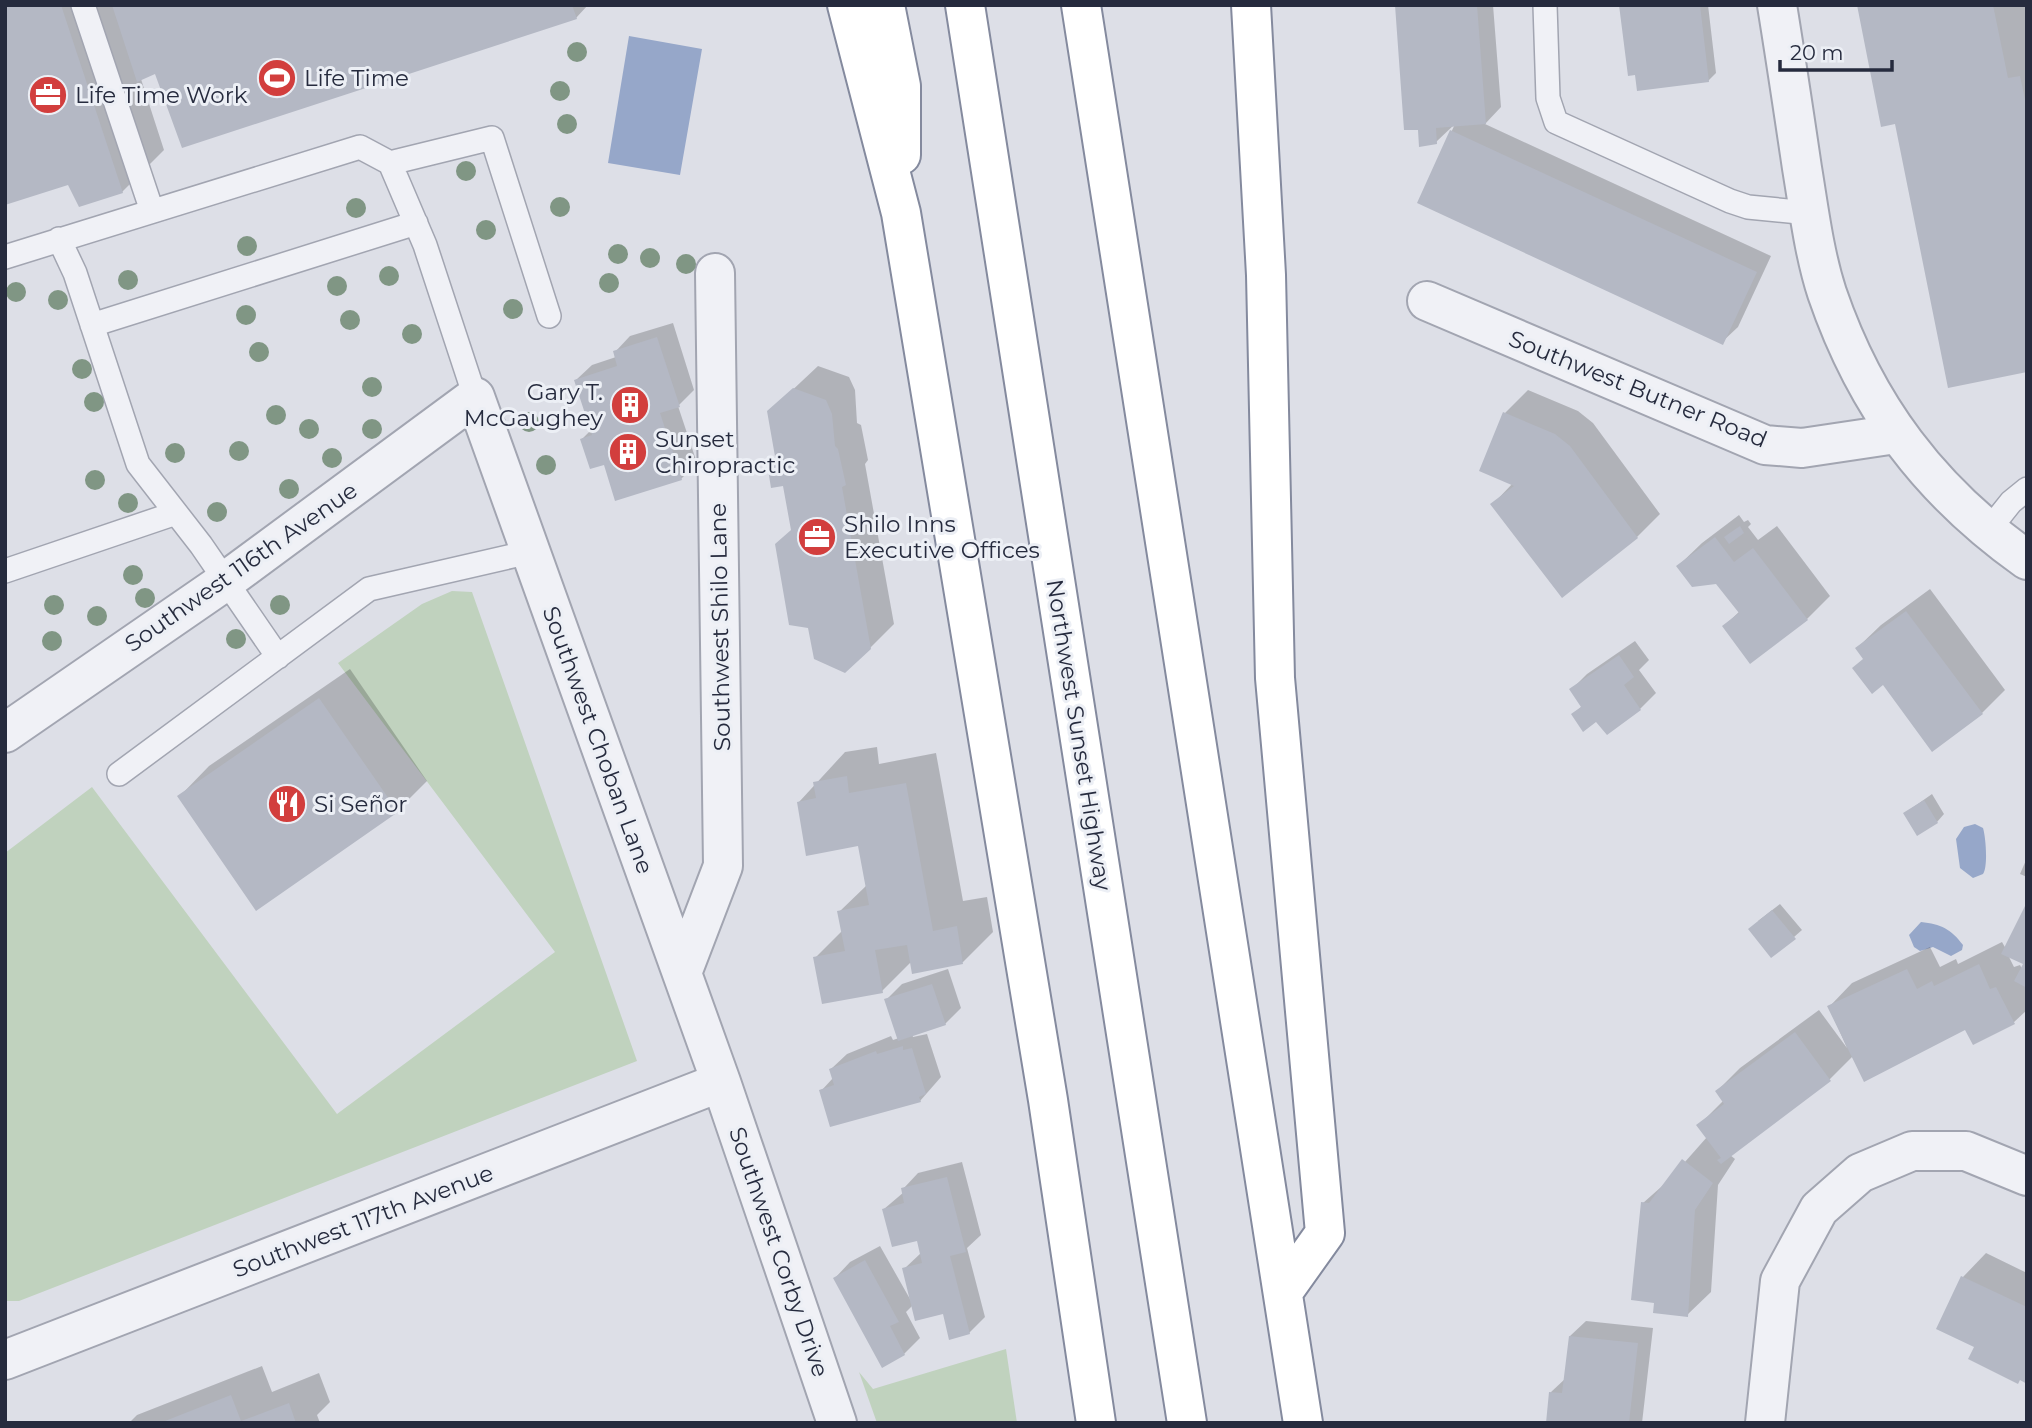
<svg xmlns="http://www.w3.org/2000/svg" width="2032" height="1428" font-family="Montserrat,sans-serif">
  <rect width="100%" height="100%" fill="#dddfe7"/>
  <!-- green -->
  <path fill="#c0d2be" d="M 452,591 L 472,592 L 637,1061 L 19,1301 L 5,1301 L 5,853 L 92,787 L 337,1114 L 555,952 L 338,663 L 422,604 Z
    M 1006,1349 L 1017,1423 L 877,1423 L 859,1372 L 873,1389 Z"/>
  <!-- water -->
  <path fill="#96a7c9" d="M 629,36 L 702,49 L 680,175 L 608,163 Z
    M 1975,824 L 1983,828 C 1986,838 1988,867 1983,874 L 1973,878 L 1960,868 L 1956,839 L 1964,827 Z
    M 1921,922 C 1941,924 1951,929 1963,945 L 1962,950 L 1951,956 L 1933,947 L 1920,951 L 1914,947 L 1909,935 Z"/>
  <!-- shadow -->
  <path fill="#0003" fill-rule="evenodd" d="M 5,5 L 588,5 L 576,18 L 156,72 L 141,79 L 164,150 L 122,192 L 69,183 Z
    M 1397,5 L 1493,5 L 1501,107 L 1485,124 L 1771,256 L 1738,327 L 1722,342 L 1419,202 L 1455,124 L 1436,142 L 1419,129 Z
    M 1621,5 L 1708,5 L 1716,73 L 1708,81 Z
    M 1859,5 L 2027,5 L 2027,370 L 1896,122 Z
    M 673,323 L 694,390 L 678,406 L 697,463 L 681,479 L 605,462 L 582,439 L 592,429 L 576,380 L 592,365 L 616,357 L 615,352 L 630,336 Z
    M 818,366 L 849,377 L 855,390 L 857,423 L 861,425 L 868,460 L 865,464 L 894,624 L 870,648 L 792,529 L 784,485 L 769,464 L 777,456 L 769,412 Z
    M 1528,390 L 1578,411 L 1593,423 L 1660,514 L 1637,537 L 1493,504 L 1513,483 L 1505,413 Z
    M 1739,515 L 1744,522 L 1748,520 L 1751,524 L 1748,527 L 1758,540 L 1777,526 L 1830,596 L 1807,619 L 1724,626 L 1740,611 L 1717,582 L 1678,566 L 1702,543 Z
    M 1930,589 L 2005,690 L 1982,713 L 1883,683 L 1857,648 L 1881,625 Z
    M 1635,641 L 1649,660 L 1639,670 L 1656,693 L 1640,709 L 1596,720 L 1573,715 L 1582,706 L 1571,690 L 1587,674 Z
    M 350,669 L 427,781 L 397,811 L 179,797 L 209,766 Z
    M 877,747 L 879,764 L 936,753 L 963,901 L 987,897 L 993,932 L 963,962 L 912,961 L 882,991 L 815,958 L 843,930 L 839,912 L 867,885 L 859,844 L 799,802 L 845,752 Z
    M 1932,794 L 1944,814 L 1937,822 L 1905,813 Z
    M 2027,858 L 2027,877 L 2020,874 Z
    M 1780,904 L 1802,930 L 1794,937 L 1758,921 Z
    M 2027,906 L 2027,1010 L 2013,1023 L 1966,1027 L 1853,1056 L 1830,1079 L 1730,1155 L 1735,1159 L 1718,1185 L 1711,1292 L 1687,1315 L 1656,1301 L 1643,1203 L 1669,1180 L 1707,1137 L 1699,1125 L 1724,1100 L 1717,1091 L 1740,1068 L 1819,1010 L 1847,1048 L 1829,1007 L 1852,983 L 1930,947 L 1940,967 L 1956,959 L 1958,964 L 2002,942 L 2006,949 ZM 2008,955 L 2026,963 L 2022,969 L 2020,965 L 2014,967 Z
    M 948,969 L 961,1008 L 945,1024 L 912,1034 L 913,1037 L 927,1034 L 941,1077 L 920,1101 L 821,1091 L 833,1078 L 831,1069 L 847,1054 L 891,1036 L 893,1040 L 899,1038 L 886,1000 L 902,984 Z
    M 962,1162 L 981,1235 L 967,1248 L 985,1317 L 969,1333 L 944,1312 L 913,1305 L 906,1312 L 920,1338 L 904,1354 L 835,1278 L 850,1262 L 880,1246 L 910,1299 L 904,1269 L 922,1252 L 918,1239 L 884,1209 L 904,1192 L 903,1189 L 918,1173 Z
    M 1986,1253 L 2027,1273 L 2027,1382 L 1977,1346 L 1938,1328 L 1963,1277 Z
    M 1586,1321 L 1653,1328 L 1642,1423 L 1547,1423 L 1551,1392 L 1566,1378 L 1570,1336 Z
    M 262,1366 L 272,1392 L 319,1373 L 330,1402 L 317,1415 L 320,1423 L 129,1423 L 137,1415 Z"/>
  <!-- building -->
  <path fill="#b4b8c4" d="M 5,5 L 61,5 L 123,193 L 79,207 L 68,185 L 5,205 Z
    M 112,5 L 572,5 L 577,19 L 182,148 L 155,74 L 137,82 Z
    M 1395,5 L 1477,5 L 1486,124 L 1436,128 L 1437,144 L 1419,147 L 1418,130 L 1404,130 Z
    M 1619,5 L 1700,5 L 1709,82 L 1637,91 L 1635,75 L 1628,76 Z
    M 1857,5 L 1993,5 L 2008,78 L 2020,76 L 2027,109 L 2027,372 L 1948,388 L 1895,124 L 1881,127 Z
    M 1450,130 L 1757,272 L 1723,345 L 1417,203 Z
    M 657,337 L 680,407 L 660,413 L 682,480 L 615,501 L 604,465 L 590,469 L 580,439 L 592,435 L 574,380 L 617,366 L 613,351 Z
    M 793,388 L 826,400 L 832,414 L 835,446 L 838,449 L 846,485 L 842,487 L 871,649 L 845,673 L 814,659 L 808,628 L 789,625 L 775,544 L 791,530 L 783,486 L 771,488 L 767,463 L 776,462 L 767,411 Z
    M 1503,412 L 1555,434 L 1570,446 L 1638,538 L 1562,598 L 1490,504 L 1514,486 L 1479,471 Z
    M 1740,526 L 1744,533 L 1729,544 L 1724,537 Z
    M 1715,537 L 1734,562 L 1753,548 L 1808,620 L 1750,664 L 1722,626 L 1739,613 L 1716,584 L 1692,587 L 1676,566 Z
    M 1906,611 L 1983,714 L 1932,752 L 1883,685 L 1872,694 L 1852,668 L 1863,659 L 1855,648 Z
    M 1619,655 L 1634,677 L 1624,685 L 1641,710 L 1607,735 L 1596,722 L 1583,732 L 1571,714 L 1581,707 L 1569,689 Z
    M 319,698 L 398,812 L 256,911 L 177,796 Z
    M 847,776 L 849,793 L 906,783 L 933,931 L 957,926 L 963,964 L 912,974 L 907,945 L 875,950 L 883,993 L 822,1004 L 813,957 L 845,951 L 837,911 L 869,905 L 858,846 L 806,856 L 797,802 L 816,798 L 813,782 Z
    M 1924,800 L 1938,823 L 1917,836 L 1903,813 Z
    M 2027,902 L 2027,988 L 2014,981 L 2023,964 L 2001,954 Z
    M 1772,910 L 1796,939 L 1771,958 L 1748,929 Z
    M 1979,964 L 1990,989 L 1996,987 L 2015,1024 L 1973,1045 L 1965,1030 L 1864,1082 L 1827,1006 L 1907,969 L 1917,989 L 1932,981 L 1934,986 Z
    M 932,984 L 946,1025 L 898,1041 L 884,999 Z
    M 1795,1032 L 1831,1081 L 1721,1164 L 1717,1160 L 1721,1158 L 1696,1125 L 1724,1104 L 1715,1091 Z
    M 903,1046 L 903,1050 L 912,1048 L 926,1094 L 919,1097 L 921,1102 L 830,1127 L 819,1090 L 834,1085 L 829,1069 L 876,1051 L 877,1054 Z
    M 1682,1159 L 1713,1183 L 1695,1210 L 1688,1317 L 1653,1313 L 1654,1303 L 1631,1300 L 1641,1202 L 1649,1203 Z
    M 947,1177 L 966,1252 L 950,1256 L 970,1334 L 949,1340 L 943,1314 L 915,1321 L 902,1268 L 922,1263 L 917,1241 L 892,1247 L 882,1209 L 904,1203 L 901,1188 Z
    M 865,1260 L 899,1322 L 890,1326 L 905,1355 L 882,1368 L 833,1278 Z
    M 1961,1276 L 2027,1307 L 2027,1384 L 2020,1380 L 2018,1384 L 1968,1359 L 1974,1347 L 1936,1329 Z
    M 1569,1336 L 1638,1343 L 1629,1423 L 1546,1423 L 1549,1392 L 1562,1393 Z
    M 231,1395 L 241,1421 L 289,1403 L 296,1423 L 160,1423 Z"/>
  <g fill="none" stroke-linecap="round" stroke-linejoin="round">
    <!-- service casing -->
    <g stroke="#a2a5b1" stroke-width="26">
      <path id="service" d="M 83,5 L 152,211
        M 1545,5 L 1548,98 L 1556,122 L 1730,201 L 1748,207 L 1809,213
        M 390,163 L 492,138 L 549,316
        M 59,239 L 75,273 L 138,464 L 201,545 L 278,657
        M 5,257 L 360,147 L 390,163 L 425,245 L 475,397
        M 92,325 L 416,223
        M 1987,532 L 2011,502 L 2027,489
        M 5,571 L 176,513
        M 119,774 L 369,589 L 530,552"/>
    </g>
    <!-- minor casing -->
    <g stroke="#a2a5b1" stroke-width="42">
      <path id="minor" d="M 1427,301 L 1765,445 L 1802,448 L 1896,434
        M 5,733 L 227,580 L 475,397 L 721,1082 L 837,1423
        M 682,973 L 723,866 L 715,273
        M 5,1360 L 721,1082
        M 1765,1423 L 1780,1281 L 1819,1209 L 1860,1173 L 1912,1151 L 1966,1151 L 2027,1176"/>
    </g>
    <!-- tertiary casing -->
    <g stroke="#a2a5b1" stroke-width="42">
      <path id="tertiary" d="M 1777,5 C 1786,60 1794,114 1802,168 C 1809,210 1814,253 1827,293 C 1866,407 1930,491 2027,560"/>
    </g>
    <!-- motorway casing -->
    <g stroke="#848a9e" stroke-width="42">
      <path id="motorway" d="M 847,5 L 901,213 L 1048,1100 L 1096,1423
        M 885,5 L 901,86 L 901,155
        M 965,5 L 1187,1423
        M 1081,5 L 1303,1423
        M 1251,5 L 1266,275 L 1275,678 L 1325,1233 L 1283,1292"/>
    </g>
    <!-- service -->
    <use href="#service" stroke="#f0f1f6" stroke-width="23"/>
    <!-- minor -->
    <use href="#minor" stroke="#f0f1f6" stroke-width="38"/>
    <!-- tertiary -->
    <use href="#tertiary" stroke="#f0f1f6" stroke-width="38"/>
    <!-- motorway -->
    <use href="#motorway" stroke="#fff" stroke-width="38"/>
  </g>
  <!-- trees -->
  <g fill="#809684">
    <circle cx="577" cy="52" r="10"/>
    <circle cx="560" cy="91" r="10"/>
    <circle cx="567" cy="124" r="10"/>
    <circle cx="466" cy="171" r="10"/>
    <circle cx="560" cy="207" r="10"/>
    <circle cx="356" cy="208" r="10"/>
    <circle cx="486" cy="230" r="10"/>
    <circle cx="247" cy="246" r="10"/>
    <circle cx="618" cy="254" r="10"/>
    <circle cx="650" cy="258" r="10"/>
    <circle cx="686" cy="264" r="10"/>
    <circle cx="389" cy="276" r="10"/>
    <circle cx="128" cy="280" r="10"/>
    <circle cx="609" cy="283" r="10"/>
    <circle cx="337" cy="286" r="10"/>
    <circle cx="16" cy="292" r="10"/>
    <circle cx="58" cy="300" r="10"/>
    <circle cx="513" cy="309" r="10"/>
    <circle cx="246" cy="315" r="10"/>
    <circle cx="350" cy="320" r="10"/>
    <circle cx="412" cy="334" r="10"/>
    <circle cx="259" cy="352" r="10"/>
    <circle cx="82" cy="369" r="10"/>
    <circle cx="372" cy="387" r="10"/>
    <circle cx="94" cy="402" r="10"/>
    <circle cx="276" cy="415" r="10"/>
    <circle cx="529" cy="422" r="10"/>
    <circle cx="309" cy="429" r="10"/>
    <circle cx="372" cy="429" r="10"/>
    <circle cx="239" cy="451" r="10"/>
    <circle cx="175" cy="453" r="10"/>
    <circle cx="332" cy="458" r="10"/>
    <circle cx="546" cy="465" r="10"/>
    <circle cx="95" cy="480" r="10"/>
    <circle cx="289" cy="489" r="10"/>
    <circle cx="128" cy="503" r="10"/>
    <circle cx="217" cy="512" r="10"/>
    <circle cx="133" cy="575" r="10"/>
    <circle cx="145" cy="598" r="10"/>
    <circle cx="54" cy="605" r="10"/>
    <circle cx="280" cy="605" r="10"/>
    <circle cx="97" cy="616" r="10"/>
    <circle cx="236" cy="639" r="10"/>
    <circle cx="52" cy="641" r="10"/>
  </g>
  <!-- icons -->
  <defs>
    <g id="stadium-disc" transform="scale(2.0125)"><circle r="9.5" fill="#d23e3d" stroke="#eceff5"/><path d="M0-5a6.5 5 0 1 0 0 10a6.5 5 0 1 0 0-10ZM-3.5-1.8h7v3.6h-7Z" fill="#fff"/></g>
    <g id="office-disc" transform="scale(2.0125)"><circle r="9.5" fill="#d23e3d" stroke="#eceff5"/><path d="M-6-3h4V-5.5h4V-3h4V5H-6ZM-1-4.5V-3h2v-1.5ZM-6 0V1H6V0Z" fill="#fff"/></g>
    <g id="building-disc" transform="scale(2.0125)"><circle r="9.5" fill="#d23e3d" stroke="#eceff5"/><path d="M-4-6H4V6H1V3H-1V6H-4ZM-2.5-4.3h1.7v1.8h-1.7ZM.8-4.3h1.7v1.8H.8ZM-2.5-1h1.7V.8h-1.7ZM.8-1h1.7V.8H.8Z" fill="#fff"/></g>
    <g id="restaurant-disc" transform="scale(2.0125)"><circle r="9.5" fill="#d23e3d" stroke="#eceff5"/><path d="M-5-6h1v4h1v-4h1v4h1v-4h1v5L-1.5 .5V6h-2V.5L-5-1ZM5-6V6H3V1.5H1.5Q1.5-4 5-6Z" fill="#fff"/></g>
  </defs>
  <g fill-rule="evenodd">
    <use href="#stadium-disc" x="277" y="78"/>
    <use href="#office-disc" x="48" y="95"/>
    <use href="#building-disc" x="630" y="405"/>
    <use href="#building-disc" x="628" y="452"/>
    <use href="#office-disc" x="817" y="537"/>
    <use href="#restaurant-disc" x="287" y="804"/>
  </g>
  <g text-anchor="middle" dominant-baseline="central" stroke-width="6" stroke-linejoin="round" paint-order="stroke">
    <!-- poi labels -->
    <g font-size="23" fill="#262b3e" stroke="#eceff5" text-anchor="start">
      <text x="304" y="78">Life Time</text>
      <text x="75" y="95">Life Time Work</text>
      <text x="603" y="392" text-anchor="end">Gary T.<tspan x="603" dy="26">McGaughey</tspan></text>
      <text x="655" y="439">Sunset<tspan x="655" dy="26">Chiropractic</tspan></text>
      <text x="844" y="524">Shilo Inns<tspan x="844" dy="26">Executive Offices</tspan></text>
      <text x="314" y="804">Si Señor</text>
    </g>
    <!-- street labels -->
    <g font-size="23" fill="#262b3e" stroke="#eceff5">
      <text transform="translate(1638 389) rotate(22)">Southwest Butner Road</text>
      <text transform="translate(241 567) rotate(-35)">Southwest 116th Avenue</text>
      <text transform="translate(720 627) rotate(-91)">Southwest Shilo Lane</text>
      <text transform="translate(1079 735) rotate(81)">Northwest Sunset Highway</text>
      <text transform="translate(598 740) rotate(70)">Southwest Choban Lane</text>
      <text transform="translate(363 1221) rotate(-21)">Southwest 117th Avenue</text>
      <text transform="translate(779 1252) rotate(71)">Southwest Corby Drive</text>
    </g>
  </g>
  <!-- border -->
  <rect width="2032" height="1428" fill="none" stroke="#262b3e" stroke-width="14"/>
  <!-- scale -->
  <path d="M1780 60v10h112v-10" fill="none" stroke="#262b3e" stroke-width="3.5"/>
  <text x="1790" y="60" font-size="21" fill="#262b3e" stroke="#eceff5" stroke-width="5" paint-order="stroke">20 m</text>
</svg>
